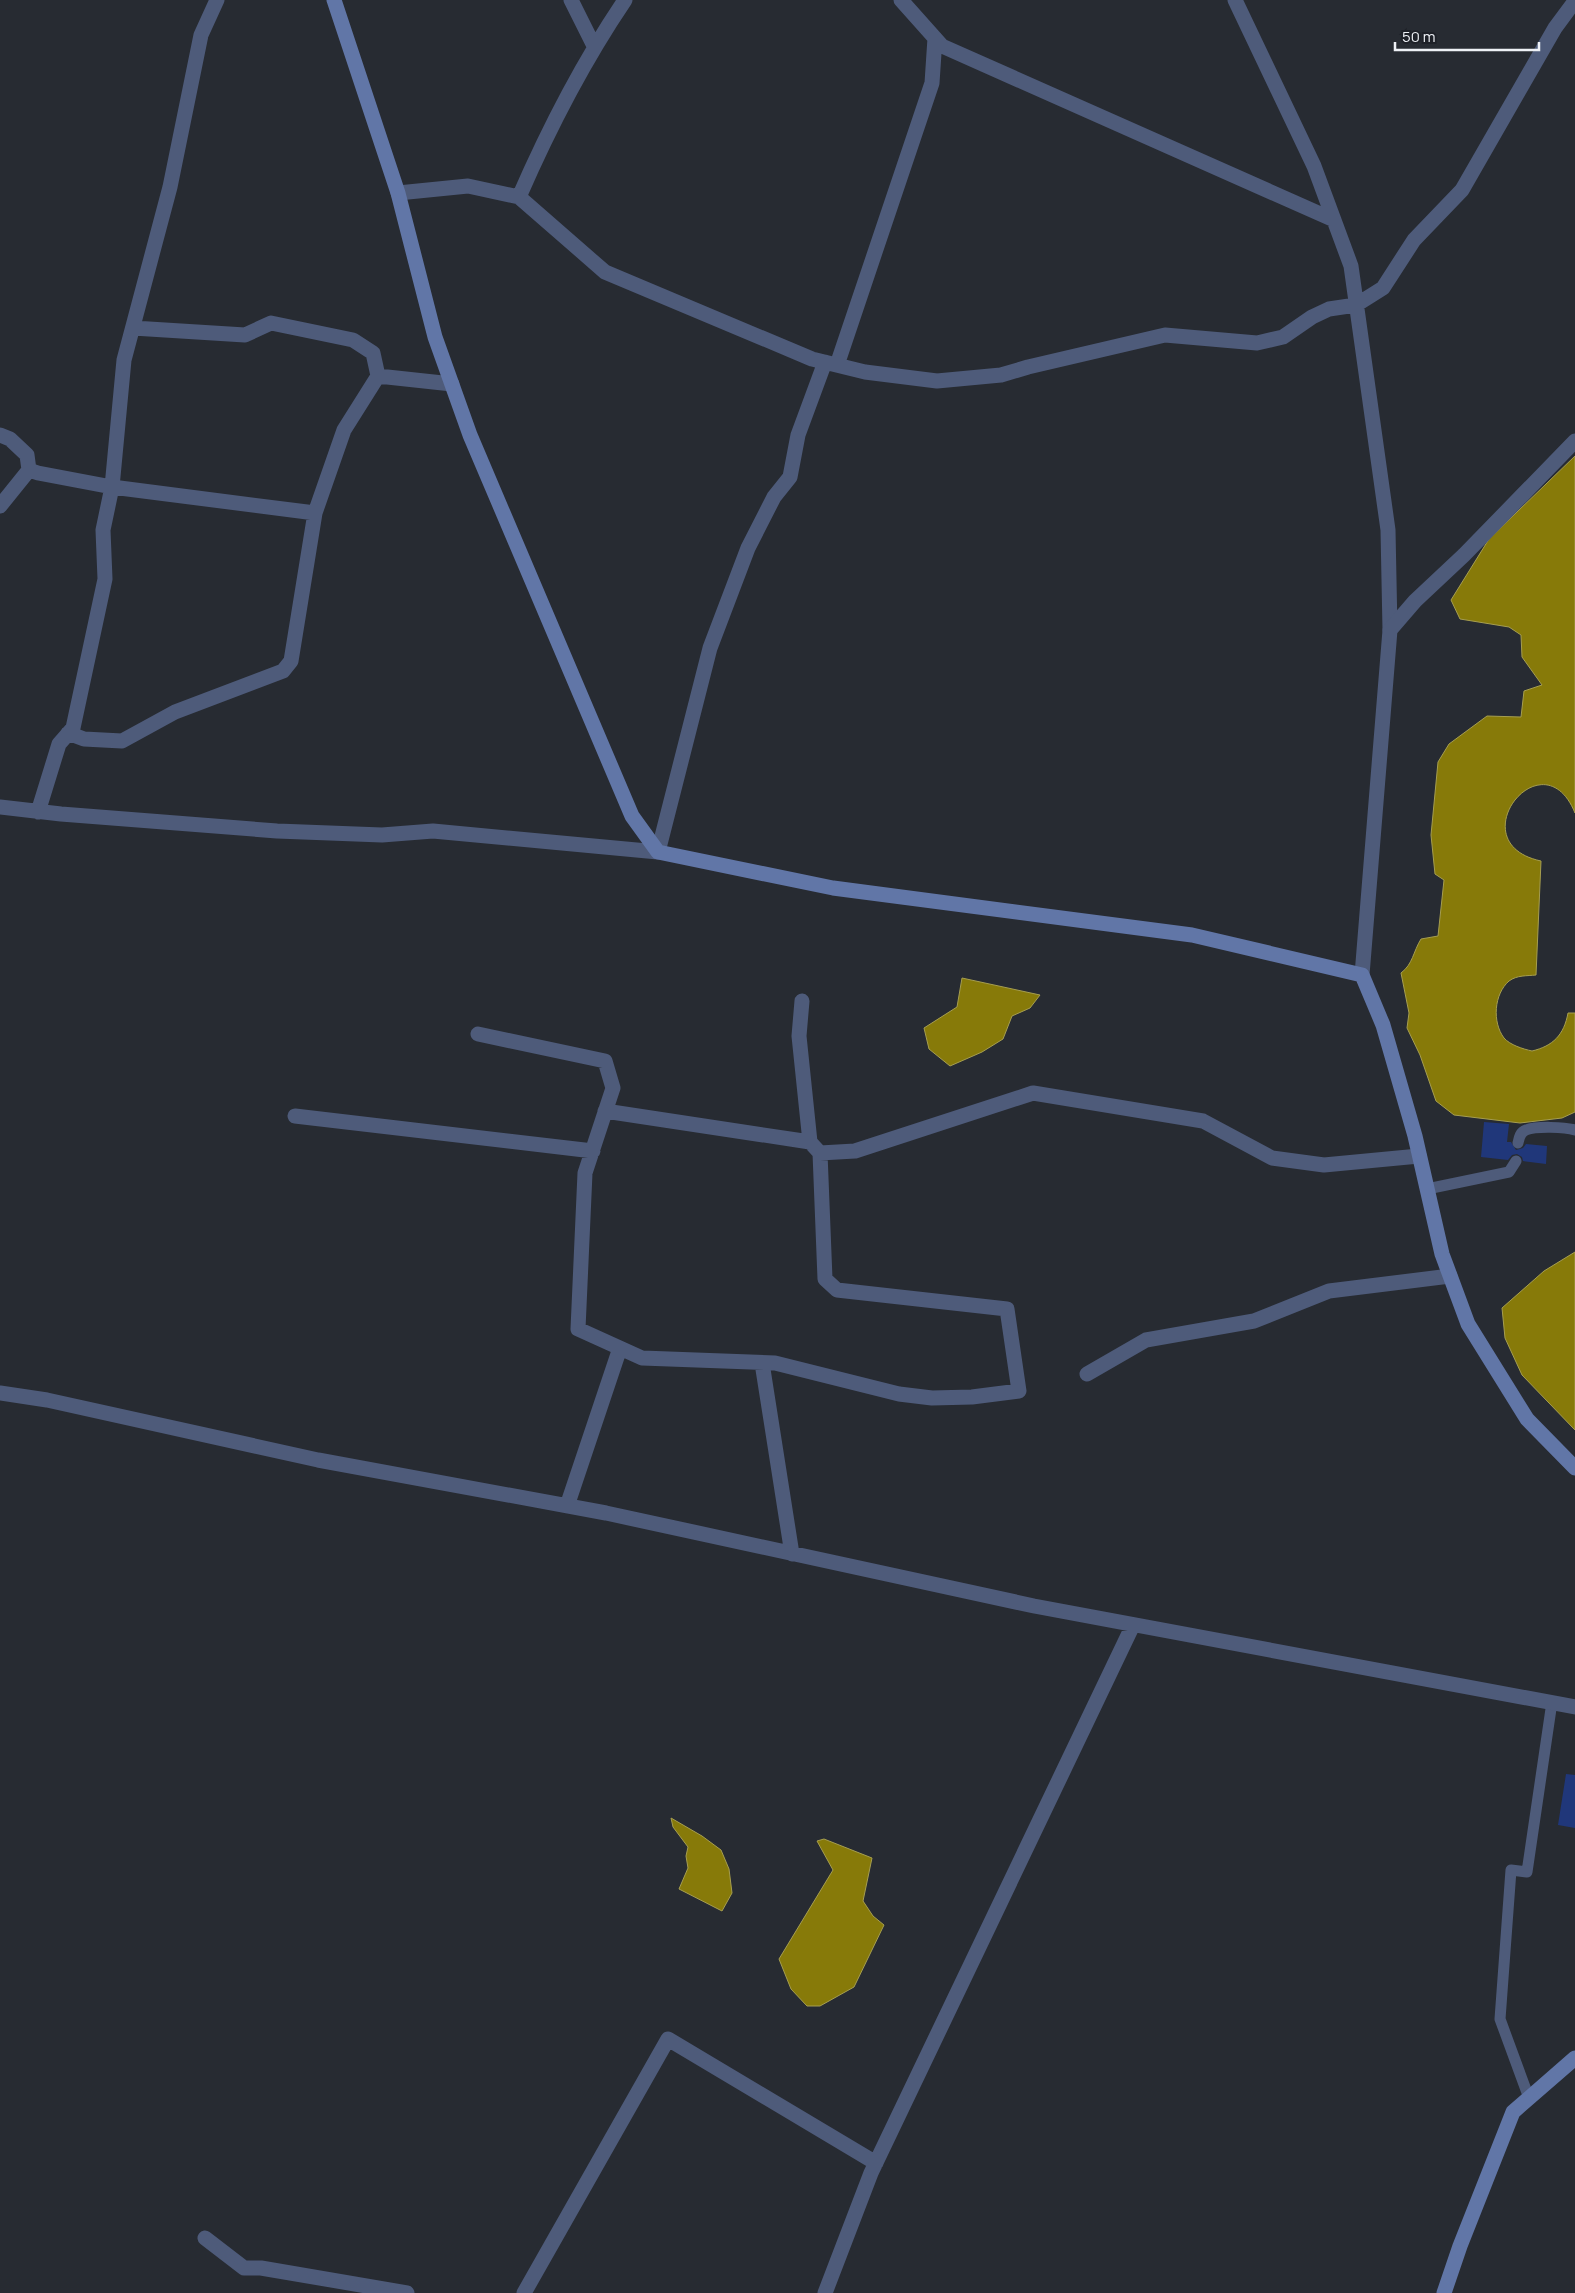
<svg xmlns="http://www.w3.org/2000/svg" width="1575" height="2293" font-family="Manrope,sans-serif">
  <rect width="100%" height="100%" fill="#272b32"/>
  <!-- water -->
  <path fill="#877a09" stroke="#a69e50" d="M 1575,456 L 1575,813 C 1543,734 1457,843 1541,861 L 1536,975 C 1527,976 1517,975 1509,981 C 1494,994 1492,1022 1504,1038 C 1510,1045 1523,1049 1532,1051 C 1553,1046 1564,1035 1568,1013 L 1575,1013 L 1575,1112 L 1562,1118 L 1520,1123 L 1454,1115 L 1436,1101 L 1420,1055 L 1407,1028 L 1409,1013 L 1401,973 C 1413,964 1413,952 1421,939 L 1438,936 L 1444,880 L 1435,874 L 1431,835 L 1438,762 L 1449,744 L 1487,716 L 1521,717 L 1524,691 L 1542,685 L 1522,657 L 1521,635 L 1509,627 L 1460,619 L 1451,600 L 1489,539 Z
    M 962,978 L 1040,995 L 1030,1008 L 1012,1016 L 1003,1039 L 982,1052 L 950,1066 L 929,1049 L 924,1028 L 957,1007 Z
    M 1575,1252 L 1575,1430 L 1522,1375 L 1505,1338 L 1502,1308 L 1544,1271 Z
    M 671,1818 L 702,1836 L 721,1850 L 729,1869 L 732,1893 L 722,1911 L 679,1889 L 688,1868 L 686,1856 L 688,1847 L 673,1827 Z
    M 824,1839 L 872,1858 L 863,1901 L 873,1916 L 884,1925 L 854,1987 L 820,2006 L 807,2006 L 791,1989 L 779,1959 L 833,1870 L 817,1841 Z"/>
  <!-- building -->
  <path fill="#20377a" d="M 1484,1122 L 1509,1124 L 1507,1142 L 1511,1142 L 1516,1150 L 1523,1148 L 1526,1144 L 1547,1146 L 1546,1164 L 1523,1161 L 1522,1157 L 1517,1154 L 1512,1155 L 1508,1160 L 1481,1157 Z
    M 1566,1774 L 1575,1775 L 1575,1828 L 1558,1825 Z"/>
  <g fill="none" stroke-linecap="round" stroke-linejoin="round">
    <!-- service -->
    <path stroke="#4e5b7a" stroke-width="11" d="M 1518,1143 C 1519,1138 1520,1132 1526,1130 C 1536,1126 1565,1127 1575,1130
      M 1427,1189 L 1509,1172 L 1516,1161
      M 1529,2098 L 1500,2019 L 1511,1870 L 1527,1872 L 1552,1702"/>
    <!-- minor -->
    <path stroke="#4e5b7a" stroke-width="15" d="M 571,0 L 594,46
      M 901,0 L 942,46 L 1334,220
      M 1235,0 L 1314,166 L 1351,266 L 1388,530 L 1390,630
      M 398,193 L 468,186 L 519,197 L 605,272 L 812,359 L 865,372 L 937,381 L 1001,375 L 1028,367 L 1165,335 L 1257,343 L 1283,337 L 1312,317 L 1329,309 L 1356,305 L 1383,288 L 1414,240 L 1462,190 L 1555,28 L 1575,1
      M 519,197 C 549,128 583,62 625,0
      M 133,328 L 245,335 L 271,323 L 353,340 L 373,353 L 378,376
      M 837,365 L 932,83 L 935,38
      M 0,435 L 10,439 L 27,455 L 29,470 L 38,473 L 112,487 L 315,513
      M 0,506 L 29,470
      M 68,733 L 84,739 L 122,741 L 175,712 L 283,671 L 291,661 L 315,513 L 344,430 L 378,376 L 452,384
      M 0,807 L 61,814 L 277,831 L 382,835 L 433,831 L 658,852 L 710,648 L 748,548 L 774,497 L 790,477 L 798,435 L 825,362
      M 38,812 L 59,744 L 73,728 L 105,579 L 103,530 L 112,487 L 124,360 L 170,187 L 201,35 L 217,0
      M 802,1001 L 799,1036 L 810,1142
      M 478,1034 L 605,1061 L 613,1088 L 585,1173 L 578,1329 L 642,1358 L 775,1363 L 899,1394 L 932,1398 L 972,1397 L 1019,1391 L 1007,1309 L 837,1290 L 825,1279 L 820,1153 L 810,1142 L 605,1111
      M 295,1116 L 593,1151
      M 820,1153 L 855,1151 L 1033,1093 L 1203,1121 L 1272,1158 L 1324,1165 L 1419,1156
      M 762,1363 L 792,1554
      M 1087,1374 L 1146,1340 L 1254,1321 L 1329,1291 L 1450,1276
      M 0,1393 L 47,1400 L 318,1460 L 606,1513 L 1034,1606 L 1575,1707
      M 567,1506 L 620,1348
      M 205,2238 L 244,2268 L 261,2268 L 407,2293
      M 524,2293 L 668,2039 L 876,2163
      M 825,2293 L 871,2173 L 1133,1625"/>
    <!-- tertiary -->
    <path stroke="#4e5b7a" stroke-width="15" d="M 1362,975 L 1390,630 L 1415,601 L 1464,555 L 1575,441"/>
    <!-- secondary -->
    <path stroke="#6176a7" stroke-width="15" d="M 334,0 L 398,193 L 435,337 L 470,435 L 632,816 L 658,852 L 833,888 L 1192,935 L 1362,975 L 1383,1025 L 1415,1136 L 1442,1254 L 1468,1324 L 1527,1419 L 1575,1468
      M 1444,2293 L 1460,2246 L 1513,2112 L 1575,2058"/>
  </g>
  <!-- scale -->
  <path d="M1395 42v8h144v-8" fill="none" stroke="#eef1f6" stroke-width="2.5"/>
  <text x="1402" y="42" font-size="15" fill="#eef1f6" stroke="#1e2128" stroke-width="4" paint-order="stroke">50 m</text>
</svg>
